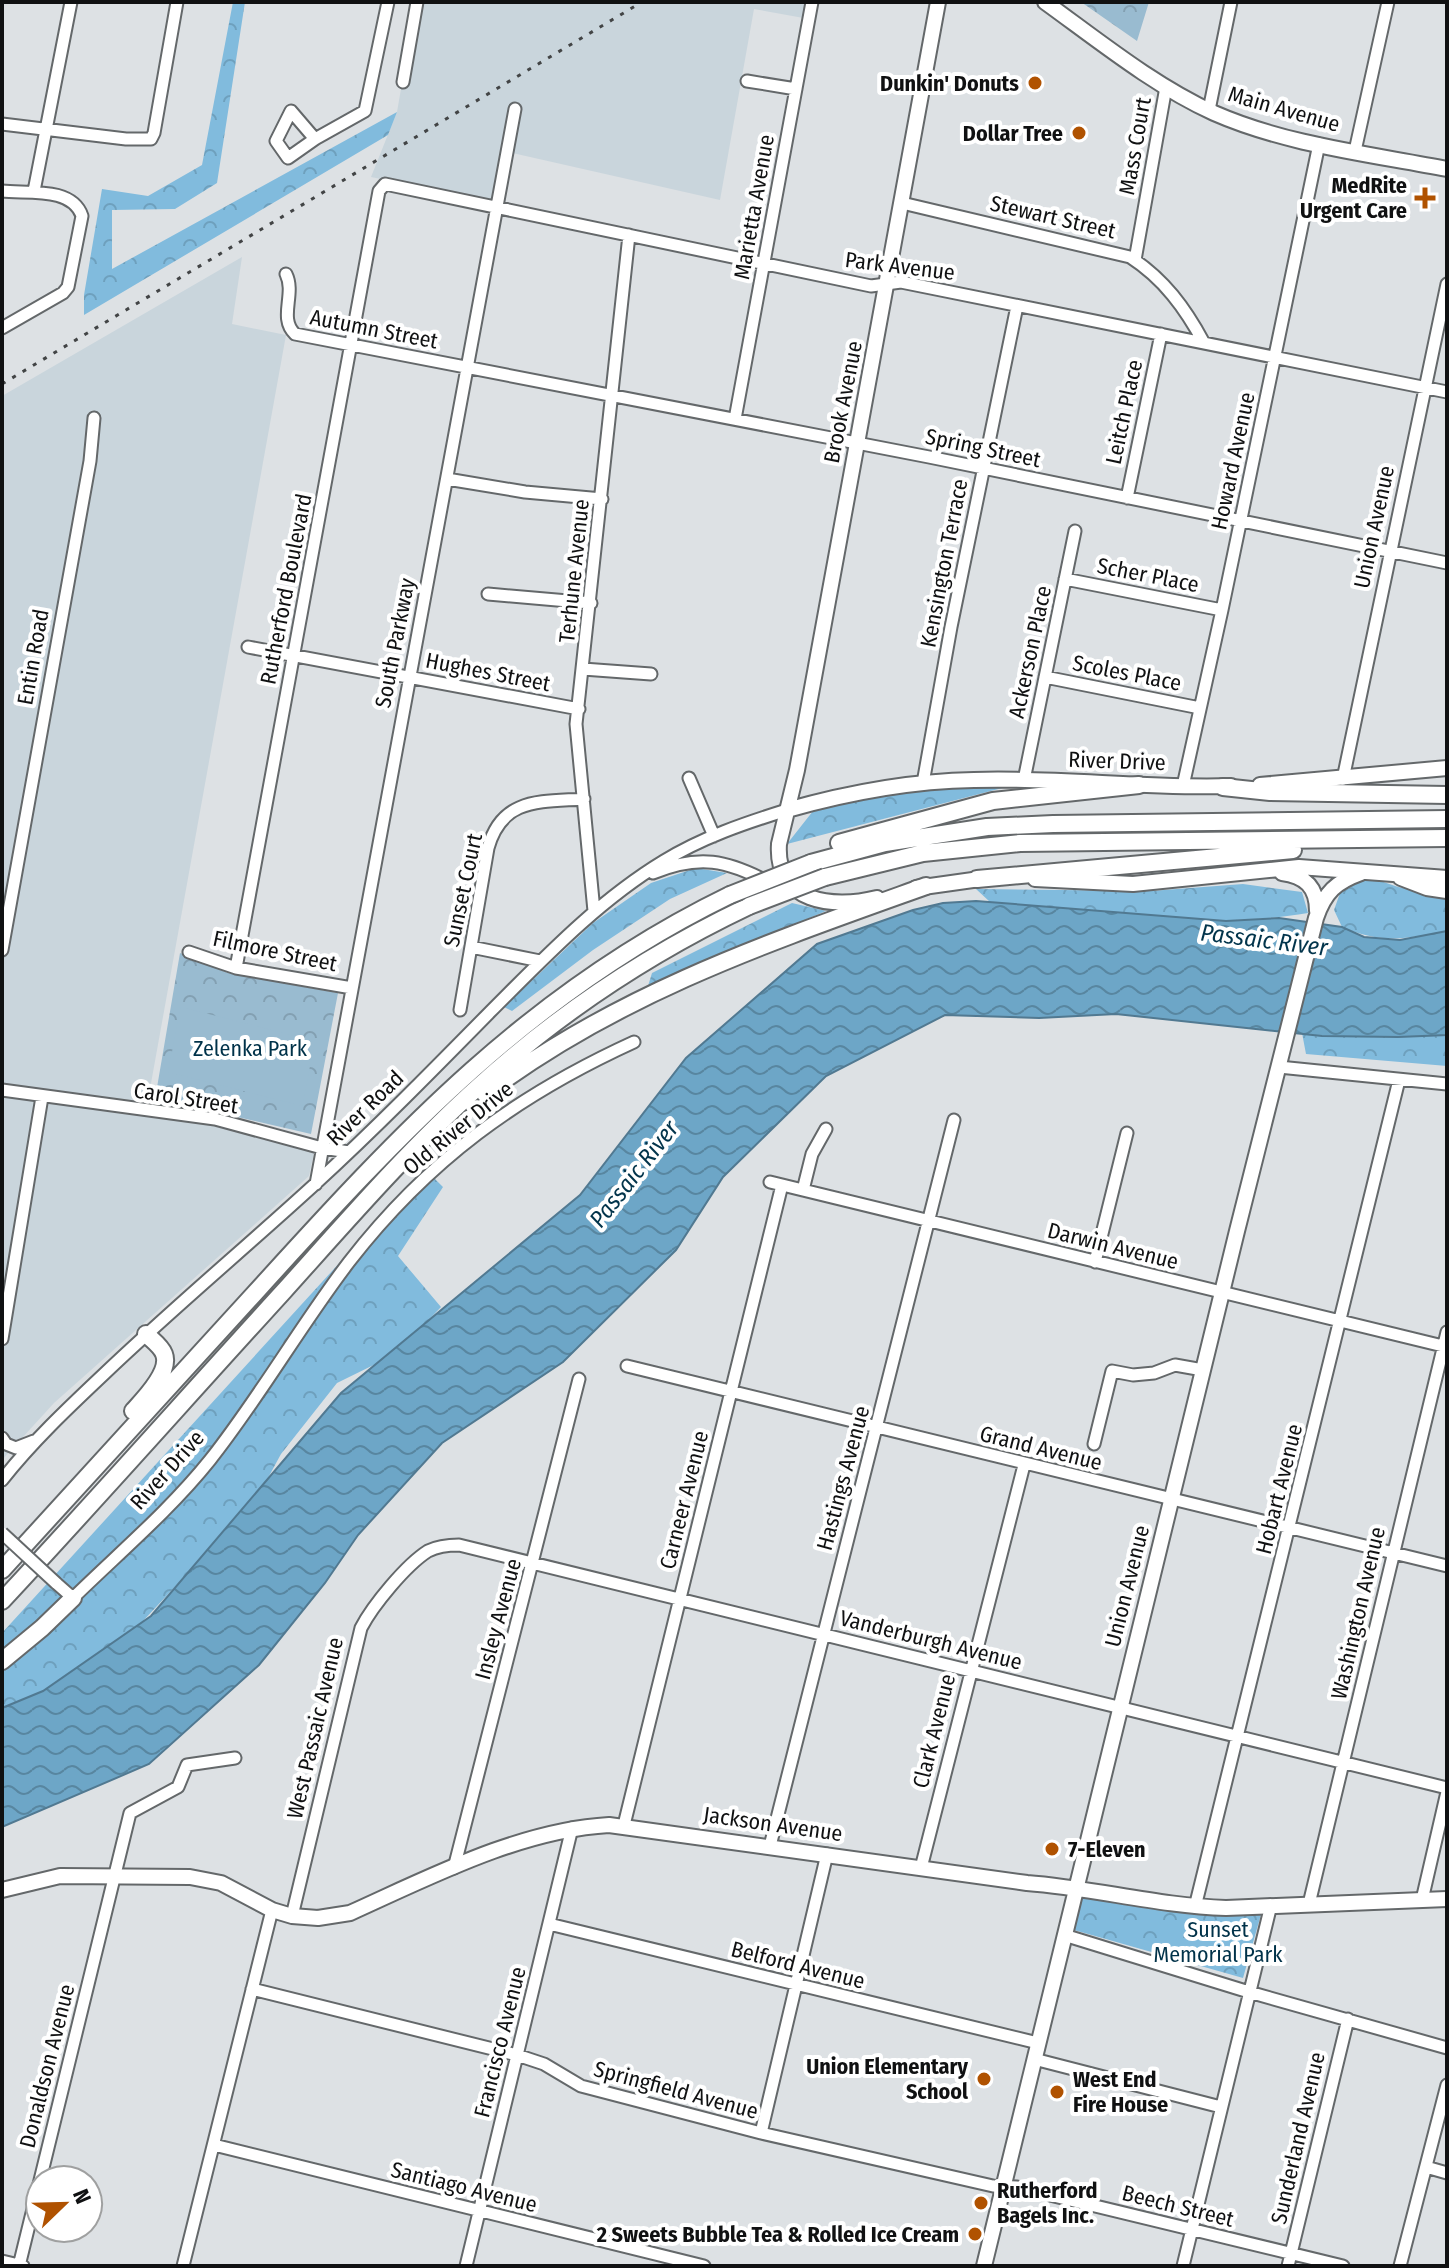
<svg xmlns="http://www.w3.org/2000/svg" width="1449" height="2268" font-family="'Fira Sans Condensed',sans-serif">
  <defs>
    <pattern id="forest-crowns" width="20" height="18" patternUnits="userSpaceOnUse" patternTransform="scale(2)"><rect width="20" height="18" fill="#81bbdd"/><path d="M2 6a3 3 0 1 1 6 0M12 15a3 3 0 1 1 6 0" fill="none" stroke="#6ea0bd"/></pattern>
    <pattern id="park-crowns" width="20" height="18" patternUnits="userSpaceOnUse" patternTransform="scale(2)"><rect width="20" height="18" fill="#99bbd0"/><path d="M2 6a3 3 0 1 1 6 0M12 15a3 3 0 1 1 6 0" fill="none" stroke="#83a0b2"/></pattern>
    <pattern id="water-waves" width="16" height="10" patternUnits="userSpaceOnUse" patternTransform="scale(2)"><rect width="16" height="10" fill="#6da6c7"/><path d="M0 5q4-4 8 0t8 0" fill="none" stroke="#5886a0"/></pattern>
  </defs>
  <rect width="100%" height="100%" fill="#dde1e4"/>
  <!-- built -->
  <path fill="#c9d5dc" d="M 416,2 L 812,2 L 809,19 L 754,9 L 720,200 L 508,152 L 498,203 L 371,177 L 397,112 Z
    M 242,257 L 232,324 L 286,335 L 146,1111 L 315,1149 L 309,1176 L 54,1403 L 2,1460 L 2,396 Z"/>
  <!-- forest -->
  <path fill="url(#forest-crowns)" d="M 233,2 L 245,2 L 217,183 L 175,209 L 112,210 L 112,269 L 397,112 L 388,135 L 84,315 L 84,295 L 102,189 L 148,196 L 202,165 Z
    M 986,784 L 1010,786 L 787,844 L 813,811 L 869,796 Z
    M 696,868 L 727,873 L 670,899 L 593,950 L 512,1011 L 504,1007 L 593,923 L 651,883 Z
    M 1369,877 L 1398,887 L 1447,896 L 1447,931 C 1406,939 1381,944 1342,927 L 1334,910 L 1340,893 Z
    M 1243,884 L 1302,892 L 1308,913 C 1204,931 1094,912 990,902 L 976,889 L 1151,891 Z
    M 792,903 L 826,911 L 648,986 L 652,973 Z
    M 1302,1033 L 1398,1037 L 1447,1035 L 1447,1066 L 1306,1054 Z
    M 428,1172 L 443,1187 L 398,1256 L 441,1307 L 396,1354 L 337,1383 L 281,1454 L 256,1500 L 143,1621 L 81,1680 L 2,1709 L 2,1633 L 343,1259 Z
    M 1081,1898 L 1183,1912 L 1262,1911 L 1243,1978 L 1074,1930 Z"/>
  <!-- park -->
  <path fill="url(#park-crowns)" d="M 1081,2 L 1149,2 L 1137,41 Z
    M 180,953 L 228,973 L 338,993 L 311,1134 L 229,1115 L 154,1105 Z"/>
  <!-- pitch -->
  <path fill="#99bbd0" d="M 181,1007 L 315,1041 L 302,1106 L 168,1072 Z"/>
  <!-- water -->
  <path fill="url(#water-waves)" stroke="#517991" stroke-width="2" d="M 976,901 L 1226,921 L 1279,918 L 1342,927 L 1364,937 L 1400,940 L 1447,931 L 1447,1035 L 1398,1037 L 1322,1036 L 1116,1014 L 1039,1018 L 945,1015 L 826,1076 L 723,1177 L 676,1250 L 563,1362 L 442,1443 L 358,1535 L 325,1583 L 259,1665 L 149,1764 L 2,1827 L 2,1708 L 43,1691 L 151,1616 L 341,1393 L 580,1195 L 686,1058 L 817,944 L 913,910 L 943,903 Z"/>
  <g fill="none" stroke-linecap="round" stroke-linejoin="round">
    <!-- minor casing -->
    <g stroke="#64686a" stroke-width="15">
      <path id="minor" d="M 747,81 L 796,89
        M 403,82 L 417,2
        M 1209,110 L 1231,2
        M 291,111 L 315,139 L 288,158 L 276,141 Z
        M 2,124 L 126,139 L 151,139 L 154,133 L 177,2
        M 315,139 L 365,111 L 388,2
        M 1355,151 L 1388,2
        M 2,191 C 26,194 72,186 82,216 L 68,287 L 63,293 L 2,328
        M 34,191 L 71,2
        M 902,203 L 1130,257 C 1164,279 1185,308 1204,343
        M 1135,260 L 1166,87
        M 286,274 C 296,294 278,318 295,334 L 929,457 L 1447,563
        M 735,419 L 812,2
        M 447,479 L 525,492 L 602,499
        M 1127,498 L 1161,334
        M 1065,579 L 1222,610
        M 488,594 L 591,603
        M 248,647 L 579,709
        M 583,669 L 651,674
        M 1045,677 L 1200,708
        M 689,778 L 714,836
        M 1343,779 L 1447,284
        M 1024,780 L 1075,531
        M 923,783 L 951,627 L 1017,306
        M 1183,786 L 1222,610 L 1319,144
        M 653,873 C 699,854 727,860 770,883
        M 594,911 L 576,724 L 629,235
        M 471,947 L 540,961
        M 2,950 L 90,461 L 94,418
        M 189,952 L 236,968 L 352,988
        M 236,968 L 379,191 L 385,184 L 871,286 L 901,282 L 1447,392
        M 460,1010 L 488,848 C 502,797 541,802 584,799
        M 1279,1067 L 1447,1084
        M 2,1090 L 215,1119 L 322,1148 L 349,1152
        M 770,1182 L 1447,1347
        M 316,1184 L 515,109
        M 803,1190 L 812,1154 L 826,1129
        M 1095,1262 L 1127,1133
        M 2,1339 L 42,1097
        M 627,1366 L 1447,1566
        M 2,1438 L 6,1444 L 16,1448 L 34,1441
        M 1094,1444 L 1112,1371 L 1133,1375 L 1154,1373 L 1175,1365 L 1203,1370
        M 2,1480 C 32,1442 68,1408 103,1375 C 171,1310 244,1249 314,1185 C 375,1129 433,1070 491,1011 C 545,957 598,901 664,861 C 701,838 745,823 787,810
        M 56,1583 L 73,1598 C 119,1553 170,1510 210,1460 C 260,1397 300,1326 349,1262 C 428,1160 518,1095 634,1042
        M 624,1825 L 782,1185
        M 770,1846 C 830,1603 894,1362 954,1120
        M 454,1868 L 579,1379
        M 921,1868 L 1024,1465
        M 1422,1900 L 1447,1792
        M 1309,1904 L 1447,1332
        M 1195,1907 L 1399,1080
        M 292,1916 L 361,1628 C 373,1605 406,1565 428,1551 C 438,1546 448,1545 459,1545 L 1447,1788
        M 549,1924 L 1038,2043
        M 1064,1935 L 1249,1992 L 1447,2048
        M 252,1989 L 517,2055 L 544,2064 L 581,2086 L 761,2133 L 993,2186 L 1017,2187 L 1343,2266
        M 1034,2059 L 1221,2107
        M 761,2133 L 827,1854
        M 214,2145 L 704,2266
        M 1426,2167 L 1447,2173
        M 2,2261 L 23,2266
        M 19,2266 L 130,1813 L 178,1787 L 187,1765 L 235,1758
        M 183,2266 L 272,1910
        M 466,2266 L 572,1828
        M 1183,2266 L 1271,1905
        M 1288,2266 L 1348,2019
        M 1400,2266 L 1447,2085"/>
    </g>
    <!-- major casing -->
    <g stroke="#64686a" stroke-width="18">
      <path id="major" d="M 1045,2 C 1099,41 1153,85 1214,113 C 1287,145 1370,154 1447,169
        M 1260,785 L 1447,768
        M 787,810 C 847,793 910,781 974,780 C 1059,777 1145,789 1231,786
        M 1282,873 C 1305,876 1317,887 1317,911
        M 1035,879 L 1133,884 L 1299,867 L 1447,878
        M 916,888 L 987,878
        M 877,898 C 833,909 775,903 779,844 L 797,770 L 938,2
        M 2,1890 L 60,1876 L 190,1877 L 221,1883 L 272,1910 L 292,1916 L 318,1918 L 350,1913 C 430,1877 520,1830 609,1825 L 1027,1883 C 1094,1888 1159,1906 1226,1908 L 1447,1899
        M 984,2266 L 1237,1231 L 1316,918 C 1325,892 1336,882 1361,873"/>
    </g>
    <!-- highway casing -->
    <g stroke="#64686a" stroke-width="20">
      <path id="highway" d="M 1223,787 L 1270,792 L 1447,795
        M 839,843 L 993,801 L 1139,785
        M 811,863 L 885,843 L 987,827 L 1053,824 L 1447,819
        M 825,877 L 923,853 L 1020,843 L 1447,838
        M 1401,877 L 1427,887 L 1447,890
        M 977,879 L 1293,850
        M 485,1094 C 619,993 770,942 926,886
        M 133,1411 C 144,1399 171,1372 164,1354 C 161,1346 152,1340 146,1334
        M 2,1570 C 86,1478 171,1385 255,1293 C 401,1132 530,992 730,895
        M 2,1601 C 97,1499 189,1395 283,1292 C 346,1222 408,1150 478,1087 C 559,1013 650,953 749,906
        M 2,1661 L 42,1628 L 73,1598"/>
    </g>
    <!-- minor -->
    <use href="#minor" stroke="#fff" stroke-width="11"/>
    <!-- major -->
    <use href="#major" stroke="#fff" stroke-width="14"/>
    <!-- highway -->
    <use href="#highway" stroke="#fff" stroke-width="16"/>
    <!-- rail -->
    <path stroke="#424445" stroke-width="3" stroke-dasharray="4 8" stroke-linecap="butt" d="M 2,384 L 642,2"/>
    <!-- minor-bridge casing -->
    <g stroke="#64686a" stroke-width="15" stroke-linecap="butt">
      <path id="minor-bridge" d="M 2,1533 L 56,1583"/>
    </g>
    <!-- highway-bridge casing -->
    <g stroke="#64686a" stroke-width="20" stroke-linecap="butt">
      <path id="highway-bridge" d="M 730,895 L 811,863
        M 749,906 L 825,877"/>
    </g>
    <!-- minor-bridge -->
    <use href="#minor-bridge" stroke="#fff" stroke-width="11"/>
    <!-- highway-bridge -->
    <use href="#highway-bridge" stroke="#fff" stroke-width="16"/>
  </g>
  <!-- markers -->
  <g fill="#b05200" stroke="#fff" stroke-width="3">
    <circle cx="1035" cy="83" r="8"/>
    <circle cx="1079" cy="133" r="8"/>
    <path d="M1421 186h8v8h8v8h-8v8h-8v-8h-8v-8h8z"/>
    <circle cx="1052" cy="1849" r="8"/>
    <circle cx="984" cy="2079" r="8"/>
    <circle cx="1057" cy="2092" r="8"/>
    <circle cx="981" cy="2203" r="8"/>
    <circle cx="975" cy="2234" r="8"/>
  </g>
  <g text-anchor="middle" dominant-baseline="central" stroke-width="8" stroke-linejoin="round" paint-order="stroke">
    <!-- poi labels -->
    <g font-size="22" font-weight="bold" fill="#101112" stroke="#fff" text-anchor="end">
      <text x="1019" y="83">Dunkin' Donuts</text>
      <text x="1063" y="133">Dollar Tree</text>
      <text x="1407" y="185">MedRite<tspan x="1407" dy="25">Urgent Care</tspan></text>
      <text x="1068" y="1849" text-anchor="start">7-Eleven</text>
      <text x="968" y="2066">Union Elementary<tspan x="968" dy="25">School</tspan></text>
      <text x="1073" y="2079" text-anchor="start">West End<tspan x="1073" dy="25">Fire House</tspan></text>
      <text x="997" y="2190" text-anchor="start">Rutherford<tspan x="997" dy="25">Bagels Inc.</tspan></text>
      <text x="959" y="2234">2 Sweets Bubble Tea &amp; Rolled Ice Cream</text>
    </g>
    <!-- street labels -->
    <g font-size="22" fill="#101112" stroke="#fff">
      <text transform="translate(1284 109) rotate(16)">Main Avenue</text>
      <text transform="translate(1135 146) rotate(-80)">Mass Court</text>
      <text transform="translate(754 207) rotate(-80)">Marietta Avenue</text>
      <text transform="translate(1053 217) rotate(13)">Stewart Street</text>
      <text transform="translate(900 266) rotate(7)">Park Avenue</text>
      <text transform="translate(374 329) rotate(11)">Autumn Street</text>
      <text transform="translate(843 402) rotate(-79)">Brook Avenue</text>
      <text transform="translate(1124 412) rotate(-78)">Leitch Place</text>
      <text transform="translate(983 448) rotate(12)">Spring Street</text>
      <text transform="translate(1233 461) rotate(-78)">Howard Avenue</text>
      <text transform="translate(1374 527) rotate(-78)">Union Avenue</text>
      <text transform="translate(944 563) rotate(-79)">Kensington Terrace</text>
      <text transform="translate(574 571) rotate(-84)">Terhune Avenue</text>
      <text transform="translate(1148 575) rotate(11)">Scher Place</text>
      <text transform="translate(286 589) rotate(-79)">Rutherford Boulevard</text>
      <text transform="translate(395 643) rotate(-79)">South Parkway</text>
      <text transform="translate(1030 652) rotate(-78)">Ackerson Place</text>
      <text transform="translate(33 657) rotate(-80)">Entin Road</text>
      <text transform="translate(488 672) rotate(11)">Hughes Street</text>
      <text transform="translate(1127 673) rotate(11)">Scoles Place</text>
      <text transform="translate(1117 761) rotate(2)">River Drive</text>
      <text transform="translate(463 890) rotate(-78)">Sunset Court</text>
      <text transform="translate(275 951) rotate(12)">Filmore Street</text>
      <text transform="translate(186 1098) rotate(9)">Carol Street</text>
      <text transform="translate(365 1108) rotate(-44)">River Road</text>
      <text transform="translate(458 1128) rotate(-39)">Old River Drive</text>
      <text transform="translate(1113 1246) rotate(14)">Darwin Avenue</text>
      <text transform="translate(1041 1448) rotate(14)">Grand Avenue</text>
      <text transform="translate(167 1470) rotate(-48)">River Drive</text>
      <text transform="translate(843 1478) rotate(-75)">Hastings Avenue</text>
      <text transform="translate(1279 1489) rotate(-76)">Hobart Avenue</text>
      <text transform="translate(684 1500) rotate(-76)">Carneer Avenue</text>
      <text transform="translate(1127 1586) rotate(-76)">Union Avenue</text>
      <text transform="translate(1358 1613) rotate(-77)">Washington Avenue</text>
      <text transform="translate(498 1619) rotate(-75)">Insley Avenue</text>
      <text transform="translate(931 1640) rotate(14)">Vanderburgh Avenue</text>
      <text transform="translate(315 1728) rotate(-77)">West Passaic Avenue</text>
      <text transform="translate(934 1731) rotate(-76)">Clark Avenue</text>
      <text transform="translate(773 1824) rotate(8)">Jackson Avenue</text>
      <text transform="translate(798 1965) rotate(14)">Belford Avenue</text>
      <text transform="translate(500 2042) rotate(-76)">Francisco Avenue</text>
      <text transform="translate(47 2066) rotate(-76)">Donaldson Avenue</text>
      <text transform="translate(676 2090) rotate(15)">Springfield Avenue</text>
      <text transform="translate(1298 2138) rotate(-77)">Sunderland Avenue</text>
      <text transform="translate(464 2187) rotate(14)">Santiago Avenue</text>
      <text transform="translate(1178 2206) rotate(14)">Beech Street</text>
    </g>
    <!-- park labels -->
    <g font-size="22" fill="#003249" stroke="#fff">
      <text x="250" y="1048">Zelenka Park</text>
      <text x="1218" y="1929">Sunset<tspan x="1218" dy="25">Memorial Park</tspan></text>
    </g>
    <!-- water labels -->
    <g font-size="24" font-style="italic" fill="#02344b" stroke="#fff">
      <text transform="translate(1264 940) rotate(7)">Passaic River</text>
      <text transform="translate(634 1174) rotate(-52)">Passaic River</text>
    </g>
  </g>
  <!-- border -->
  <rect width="1449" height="2268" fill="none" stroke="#101112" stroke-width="8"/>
  <!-- north arrow -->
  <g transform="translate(64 2204) rotate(67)"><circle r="38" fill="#ffffff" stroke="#9fa0a0" stroke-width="2"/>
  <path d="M0-6L14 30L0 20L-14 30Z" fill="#b05200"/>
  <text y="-12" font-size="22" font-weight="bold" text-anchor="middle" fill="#101112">N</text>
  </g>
</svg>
